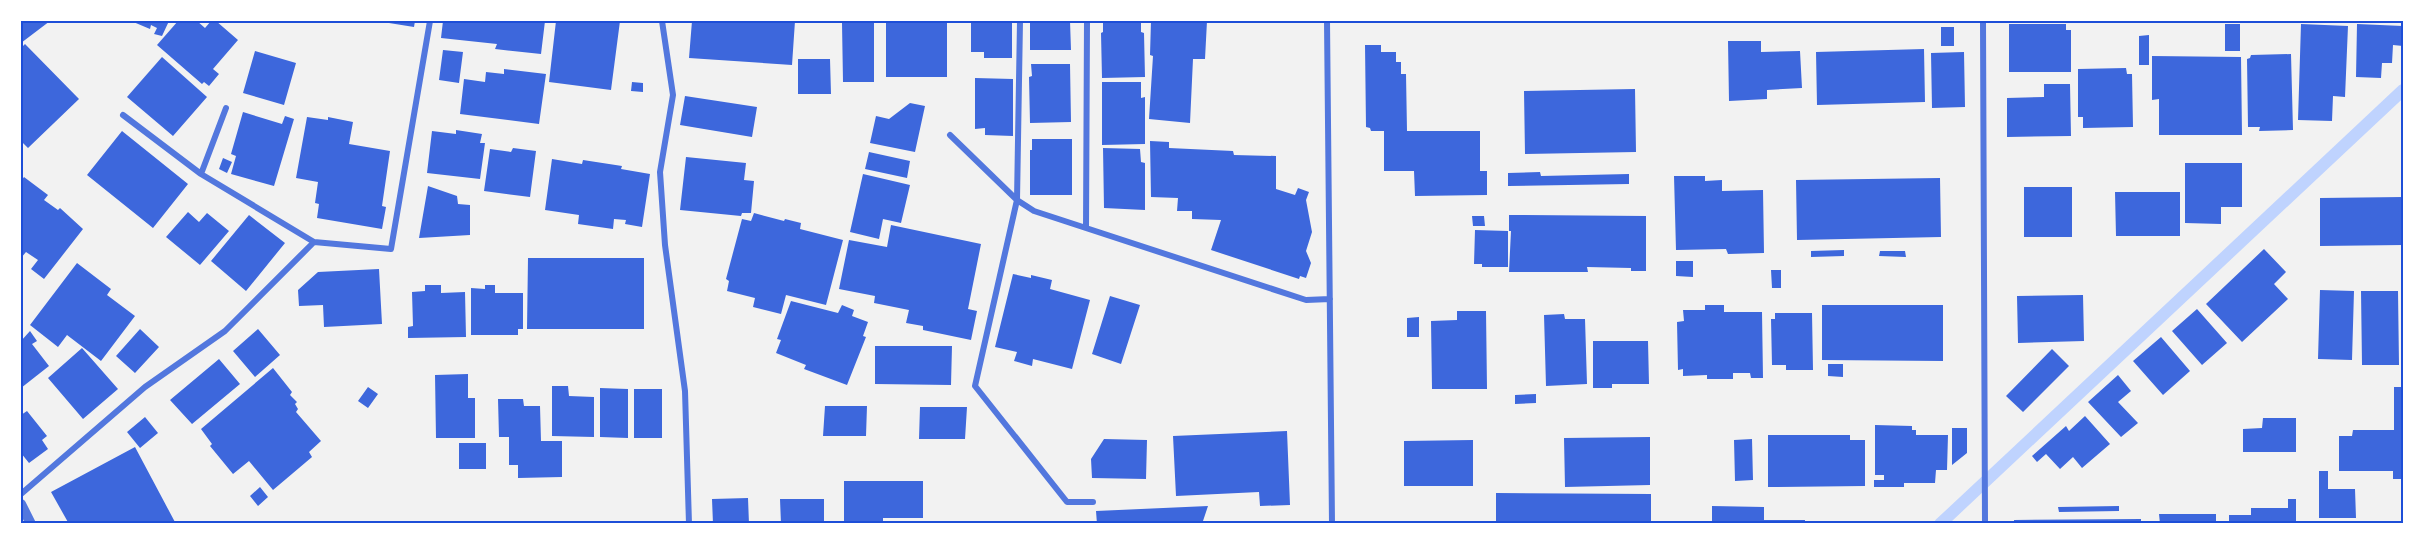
<svg xmlns="http://www.w3.org/2000/svg" width="2424" height="545" font-family="'Public Sans',sans-serif">
  <rect width="100%" height="100%" fill="#f2f2f2"/>
  <g fill="none" stroke-linecap="round" stroke-linejoin="round">
    <!-- stream -->
    <path stroke="#bfd3fe" stroke-width="12" d="M 1940,524 L 2403,90"/>
  </g>
  <!-- building -->
  <path fill="#3d67dc" d="M 21,21 L 50,21 L 21,43 Z
    M 131,21 L 169,21 L 162,36 L 154,34 L 157,28 L 151,25 L 150,29 Z
    M 178,21 L 197,21 L 205,28 L 211,21 L 216,21 L 238,40 L 213,69 L 219,74 L 209,86 L 204,82 L 202,84 L 157,45 Z
    M 389,21 L 415,21 L 414,27 L 389,23 Z
    M 443,21 L 545,21 L 541,54 L 495,49 L 497,44 L 441,38 Z
    M 556,21 L 620,21 L 611,90 L 549,82 Z
    M 692,21 L 795,21 L 792,65 L 689,58 Z
    M 886,21 L 947,21 L 947,77 L 886,77 Z
    M 971,21 L 1012,21 L 1012,58 L 984,58 L 984,52 L 971,52 Z
    M 1030,21 L 1070,21 L 1071,50 L 1030,50 Z
    M 1103,21 L 1141,21 L 1141,32 L 1144,33 L 1145,77 L 1102,78 L 1101,33 L 1103,32 Z
    M 1151,21 L 1207,21 L 1205,59 L 1193,59 L 1190,123 L 1149,119 L 1153,56 L 1150,55 Z
    M 842,23 L 874,23 L 874,82 L 843,82 Z
    M 2009,24 L 2066,24 L 2066,30 L 2071,30 L 2071,72 L 2009,72 Z
    M 2225,24 L 2240,24 L 2240,51 L 2225,51 Z
    M 2301,24 L 2348,26 L 2345,97 L 2333,96 L 2332,121 L 2298,120 Z
    M 2357,24 L 2403,26 L 2403,46 L 2393,45 L 2392,63 L 2382,63 L 2381,78 L 2356,77 Z
    M 1941,27 L 1954,27 L 1954,46 L 1941,46 Z
    M 2149,35 L 2149,65 L 2139,65 L 2139,36 Z
    M 1728,41 L 1761,41 L 1761,52 L 1800,51 L 1802,88 L 1767,90 L 1767,99 L 1729,101 Z
    M 25,44 L 79,99 L 28,148 L 21,141 L 21,48 Z
    M 1365,45 L 1381,45 L 1381,52 L 1396,52 L 1396,62 L 1401,62 L 1401,74 L 1406,74 L 1407,131 L 1480,131 L 1480,171 L 1487,171 L 1487,195 L 1415,196 L 1414,171 L 1384,171 L 1384,131 L 1371,131 L 1370,128 L 1366,127 Z
    M 1924,49 L 1925,102 L 1817,105 L 1816,52 Z
    M 443,50 L 463,52 L 459,83 L 439,80 Z
    M 255,51 L 296,63 L 284,105 L 243,93 Z
    M 1964,52 L 1965,107 L 1932,108 L 1931,53 Z
    M 2291,54 L 2293,130 L 2259,131 L 2260,127 L 2248,127 L 2247,59 L 2250,58 L 2251,55 Z
    M 2152,56 L 2241,57 L 2242,135 L 2159,135 L 2159,99 L 2152,100 Z
    M 162,57 L 207,97 L 173,136 L 127,97 Z
    M 798,59 L 830,59 L 831,94 L 798,94 Z
    M 1031,64 L 1070,64 L 1071,122 L 1030,123 L 1029,77 L 1032,76 Z
    M 2126,68 L 2127,74 L 2132,74 L 2133,127 L 2083,128 L 2083,117 L 2078,117 L 2078,69 Z
    M 504,69 L 546,74 L 539,124 L 460,114 L 464,79 L 485,82 L 486,72 L 504,74 Z
    M 975,78 L 1013,79 L 1013,136 L 985,135 L 985,128 L 975,129 Z
    M 632,82 L 643,83 L 643,92 L 631,91 Z
    M 1102,82 L 1141,82 L 1141,98 L 1145,97 L 1145,144 L 1102,145 Z
    M 2044,84 L 2070,84 L 2071,136 L 2007,137 L 2007,98 L 2044,97 Z
    M 1635,89 L 1636,152 L 1525,154 L 1524,91 Z
    M 685,96 L 757,107 L 752,137 L 680,125 Z
    M 910,103 L 925,106 L 915,152 L 870,143 L 876,116 L 889,119 Z
    M 243,112 L 282,124 L 285,116 L 294,119 L 274,186 L 231,174 L 236,156 L 231,154 Z
    M 307,117 L 328,120 L 328,117 L 353,122 L 349,144 L 390,151 L 382,206 L 386,207 L 382,229 L 317,218 L 319,204 L 315,203 L 318,182 L 296,178 Z
    M 456,130 L 482,134 L 480,143 L 485,143 L 480,179 L 427,173 L 432,131 L 456,134 Z
    M 122,131 L 188,184 L 153,228 L 87,175 Z
    M 1032,139 L 1072,139 L 1072,195 L 1030,195 L 1030,150 L 1032,150 Z
    M 1150,141 L 1169,142 L 1169,148 L 1233,151 L 1234,155 L 1276,156 L 1276,189 L 1295,195 L 1298,188 L 1309,192 L 1306,200 L 1312,232 L 1306,251 L 1311,263 L 1306,278 L 1300,276 L 1299,279 L 1211,250 L 1221,220 L 1192,219 L 1192,211 L 1177,211 L 1178,198 L 1151,197 Z
    M 513,148 L 536,151 L 530,197 L 484,191 L 490,149 L 511,152 Z
    M 1103,148 L 1140,149 L 1141,162 L 1145,163 L 1145,210 L 1104,208 Z
    M 869,152 L 910,161 L 907,178 L 865,169 Z
    M 686,157 L 746,163 L 744,180 L 754,181 L 751,213 L 742,213 L 741,216 L 680,210 Z
    M 223,158 L 232,162 L 227,173 L 219,169 Z
    M 552,159 L 582,164 L 583,160 L 622,166 L 621,169 L 650,174 L 642,227 L 625,224 L 626,220 L 614,219 L 613,229 L 578,224 L 579,215 L 545,210 Z
    M 2185,163 L 2242,163 L 2242,207 L 2221,207 L 2221,224 L 2185,223 Z
    M 1540,172 L 1541,176 L 1629,174 L 1629,184 L 1508,186 L 1508,173 Z
    M 863,174 L 910,185 L 901,223 L 883,219 L 879,239 L 850,232 Z
    M 1674,176 L 1705,176 L 1705,181 L 1722,180 L 1722,191 L 1763,190 L 1764,253 L 1728,254 L 1726,249 L 1676,250 Z
    M 24,177 L 48,195 L 44,200 L 58,210 L 60,208 L 83,229 L 44,279 L 31,269 L 38,260 L 26,252 L 21,258 L 21,181 Z
    M 1940,178 L 1941,237 L 1797,240 L 1796,180 Z
    M 428,186 L 457,196 L 458,204 L 470,205 L 470,235 L 419,238 Z
    M 2024,187 L 2072,187 L 2072,237 L 2024,237 Z
    M 2115,192 L 2180,192 L 2180,236 L 2116,236 Z
    M 2403,197 L 2403,245 L 2320,246 L 2320,198 Z
    M 188,212 L 199,222 L 207,213 L 229,231 L 200,265 L 166,237 Z
    M 754,213 L 784,221 L 785,219 L 801,223 L 800,229 L 843,240 L 826,305 L 786,295 L 781,314 L 753,307 L 755,298 L 727,291 L 729,281 L 726,279 L 742,219 L 751,221 Z
    M 249,215 L 285,243 L 246,291 L 211,261 Z
    M 1509,215 L 1646,216 L 1646,271 L 1631,271 L 1631,268 L 1587,267 L 1588,272 L 1509,272 L 1511,231 L 1509,231 Z
    M 1472,216 L 1484,216 L 1485,226 L 1473,226 Z
    M 891,225 L 981,244 L 968,309 L 977,311 L 971,340 L 923,330 L 923,326 L 906,323 L 909,310 L 874,303 L 875,296 L 839,289 L 849,240 L 887,247 Z
    M 1475,230 L 1508,231 L 1508,267 L 1482,267 L 1482,264 L 1474,264 Z
    M 2264,249 L 2286,272 L 2274,284 L 2288,299 L 2242,342 L 2206,304 Z
    M 1844,250 L 1844,256 L 1811,257 L 1811,251 Z
    M 1880,251 L 1905,251 L 1906,257 L 1879,256 Z
    M 528,258 L 644,258 L 644,329 L 527,329 Z
    M 1676,261 L 1693,261 L 1693,277 L 1676,276 Z
    M 77,263 L 111,289 L 107,295 L 135,316 L 101,361 L 67,335 L 58,347 L 30,325 Z
    M 379,269 L 382,324 L 324,327 L 323,305 L 299,306 L 298,290 L 318,272 Z
    M 1771,270 L 1781,270 L 1781,288 L 1772,288 Z
    M 1013,274 L 1031,278 L 1031,275 L 1052,280 L 1050,289 L 1090,300 L 1072,369 L 1033,359 L 1032,366 L 1014,361 L 1017,352 L 995,347 Z
    M 425,285 L 441,285 L 441,293 L 465,292 L 466,337 L 408,338 L 408,327 L 413,326 L 412,292 L 425,291 Z
    M 485,285 L 495,285 L 495,293 L 523,293 L 523,329 L 518,329 L 518,335 L 471,335 L 471,288 L 485,289 Z
    M 2320,290 L 2354,291 L 2352,360 L 2318,359 Z
    M 2361,291 L 2398,291 L 2399,365 L 2362,365 Z
    M 2083,295 L 2084,341 L 2018,343 L 2017,296 Z
    M 1110,296 L 1140,305 L 1121,364 L 1092,354 Z
    M 791,301 L 838,313 L 842,305 L 854,310 L 852,316 L 868,322 L 863,336 L 866,337 L 847,385 L 804,369 L 806,365 L 776,353 L 781,340 L 777,339 Z
    M 1705,305 L 1724,305 L 1724,312 L 1762,312 L 1763,378 L 1751,378 L 1750,373 L 1733,373 L 1733,379 L 1707,379 L 1707,375 L 1683,376 L 1683,369 L 1678,370 L 1677,322 L 1684,321 L 1683,310 L 1705,310 Z
    M 1822,305 L 1943,305 L 1943,361 L 1822,360 Z
    M 2197,309 L 2227,343 L 2202,365 L 2172,331 Z
    M 1457,311 L 1486,311 L 1487,389 L 1432,389 L 1431,321 L 1457,320 Z
    M 1775,313 L 1812,313 L 1813,370 L 1786,370 L 1786,365 L 1772,365 L 1771,319 L 1775,319 Z
    M 1564,314 L 1565,319 L 1585,319 L 1587,384 L 1546,386 L 1544,315 Z
    M 1419,317 L 1419,337 L 1407,337 L 1407,318 Z
    M 140,329 L 159,347 L 135,373 L 116,356 Z
    M 258,329 L 280,355 L 255,377 L 233,351 Z
    M 30,331 L 37,341 L 32,344 L 49,366 L 21,388 L 21,341 Z
    M 2161,337 L 2190,371 L 2163,395 L 2133,361 Z
    M 1593,341 L 1648,341 L 1649,384 L 1612,384 L 1612,388 L 1593,388 Z
    M 875,346 L 952,346 L 951,385 L 875,384 Z
    M 82,348 L 118,389 L 83,419 L 48,378 Z
    M 2052,349 L 2069,366 L 2023,412 L 2006,396 Z
    M 219,359 L 240,384 L 192,424 L 170,400 Z
    M 1828,364 L 1843,364 L 1843,377 L 1828,376 Z
    M 273,368 L 292,392 L 290,395 L 297,402 L 295,404 L 298,409 L 296,412 L 321,441 L 309,452 L 312,457 L 273,490 L 249,461 L 233,474 L 210,446 L 212,444 L 201,429 Z
    M 468,374 L 468,398 L 475,398 L 475,438 L 436,438 L 435,375 Z
    M 2118,375 L 2131,391 L 2118,402 L 2138,423 L 2121,437 L 2088,402 Z
    M 552,386 L 568,386 L 569,396 L 594,397 L 594,437 L 552,436 Z
    M 368,387 L 378,394 L 368,408 L 358,401 Z
    M 2394,387 L 2403,387 L 2403,479 L 2393,479 L 2393,471 L 2339,471 L 2339,436 L 2352,436 L 2353,430 L 2394,430 Z
    M 600,388 L 628,389 L 628,438 L 600,437 Z
    M 634,389 L 662,389 L 662,438 L 634,438 Z
    M 1536,394 L 1536,403 L 1515,404 L 1515,395 Z
    M 498,399 L 523,399 L 524,406 L 540,406 L 541,441 L 562,441 L 562,477 L 518,478 L 518,465 L 509,465 L 509,437 L 499,437 Z
    M 825,406 L 867,406 L 866,436 L 823,436 Z
    M 920,407 L 967,407 L 965,439 L 919,439 Z
    M 27,411 L 47,436 L 42,440 L 48,449 L 29,463 L 21,453 L 21,415 Z
    M 2085,416 L 2110,444 L 2082,468 L 2073,457 L 2060,469 L 2046,454 L 2037,462 L 2032,456 L 2066,426 L 2069,431 Z
    M 145,417 L 158,433 L 140,448 L 127,432 Z
    M 2263,418 L 2296,418 L 2296,452 L 2243,452 L 2243,429 L 2262,428 Z
    M 1875,425 L 1912,426 L 1912,430 L 1916,430 L 1916,435 L 1948,435 L 1947,470 L 1936,470 L 1935,483 L 1904,483 L 1904,487 L 1874,487 L 1874,480 L 1884,480 L 1884,475 L 1875,475 Z
    M 1952,428 L 1967,428 L 1967,453 L 1952,465 Z
    M 1287,431 L 1290,505 L 1260,506 L 1259,492 L 1176,496 L 1173,436 Z
    M 1768,435 L 1850,435 L 1850,440 L 1865,440 L 1865,486 L 1768,487 Z
    M 1650,437 L 1650,485 L 1565,487 L 1564,438 Z
    M 1104,439 L 1147,440 L 1146,479 L 1092,478 L 1091,459 Z
    M 1752,439 L 1753,480 L 1735,481 L 1734,440 Z
    M 1473,440 L 1473,486 L 1404,486 L 1404,441 Z
    M 459,443 L 486,443 L 486,469 L 459,469 Z
    M 135,447 L 176,524 L 69,524 L 51,492 Z
    M 2319,471 L 2328,471 L 2328,489 L 2355,489 L 2356,518 L 2319,518 Z
    M 844,481 L 923,481 L 923,518 L 883,518 L 883,524 L 844,524 Z
    M 260,487 L 268,497 L 258,506 L 250,496 Z
    M 1496,493 L 1651,494 L 1651,524 L 1496,524 Z
    M 748,498 L 749,524 L 713,524 L 712,499 Z
    M 780,499 L 824,499 L 824,524 L 781,524 Z
    M 2288,499 L 2296,499 L 2296,524 L 2229,524 L 2229,515 L 2251,515 L 2251,508 L 2288,508 Z
    M 1208,506 L 1202,524 L 1097,524 L 1096,511 Z
    M 1712,506 L 1764,507 L 1764,520 L 1805,520 L 1805,524 L 1712,524 Z
    M 2119,506 L 2119,511 L 2059,512 L 2058,507 Z
    M 2159,514 L 2216,514 L 2216,524 L 2160,524 Z
    M 2141,519 L 2141,524 L 2014,524 L 2014,520 Z"/>
  <g fill="none" stroke-linecap="round" stroke-linejoin="round">
    <!-- minor -->
    <path stroke="#5277de" stroke-width="6" d="M 662,21 L 673,95 L 660,172 L 665,245 L 685,391 L 689,524
      M 1020,21 L 1017,200 L 975,386 L 1067,502 L 1093,502
      M 1327,21 L 1332,524
      M 1983,21 L 1985,524
      M 123,115 L 201,174 L 314,242
      M 950,135 L 1017,200 L 1034,211 L 1306,300 L 1330,299
      M 201,174 L 226,108
      M 1086,228 L 1087,21
      M 21,494 L 145,387 L 225,331 L 314,242 L 391,249 L 430,21"/>
    <!-- tertiary -->
    <path stroke="#5277de" stroke-width="10" d="M 21,504 L 31,524"/>
  </g>
  <!-- border -->
  <rect width="2424" height="545" fill="none" stroke="#ffffff" stroke-width="45"/>
  <rect x="22" y="22" width="2380" height="500" fill="none" stroke="#1d4ed8" stroke-width="2"/>
</svg>
